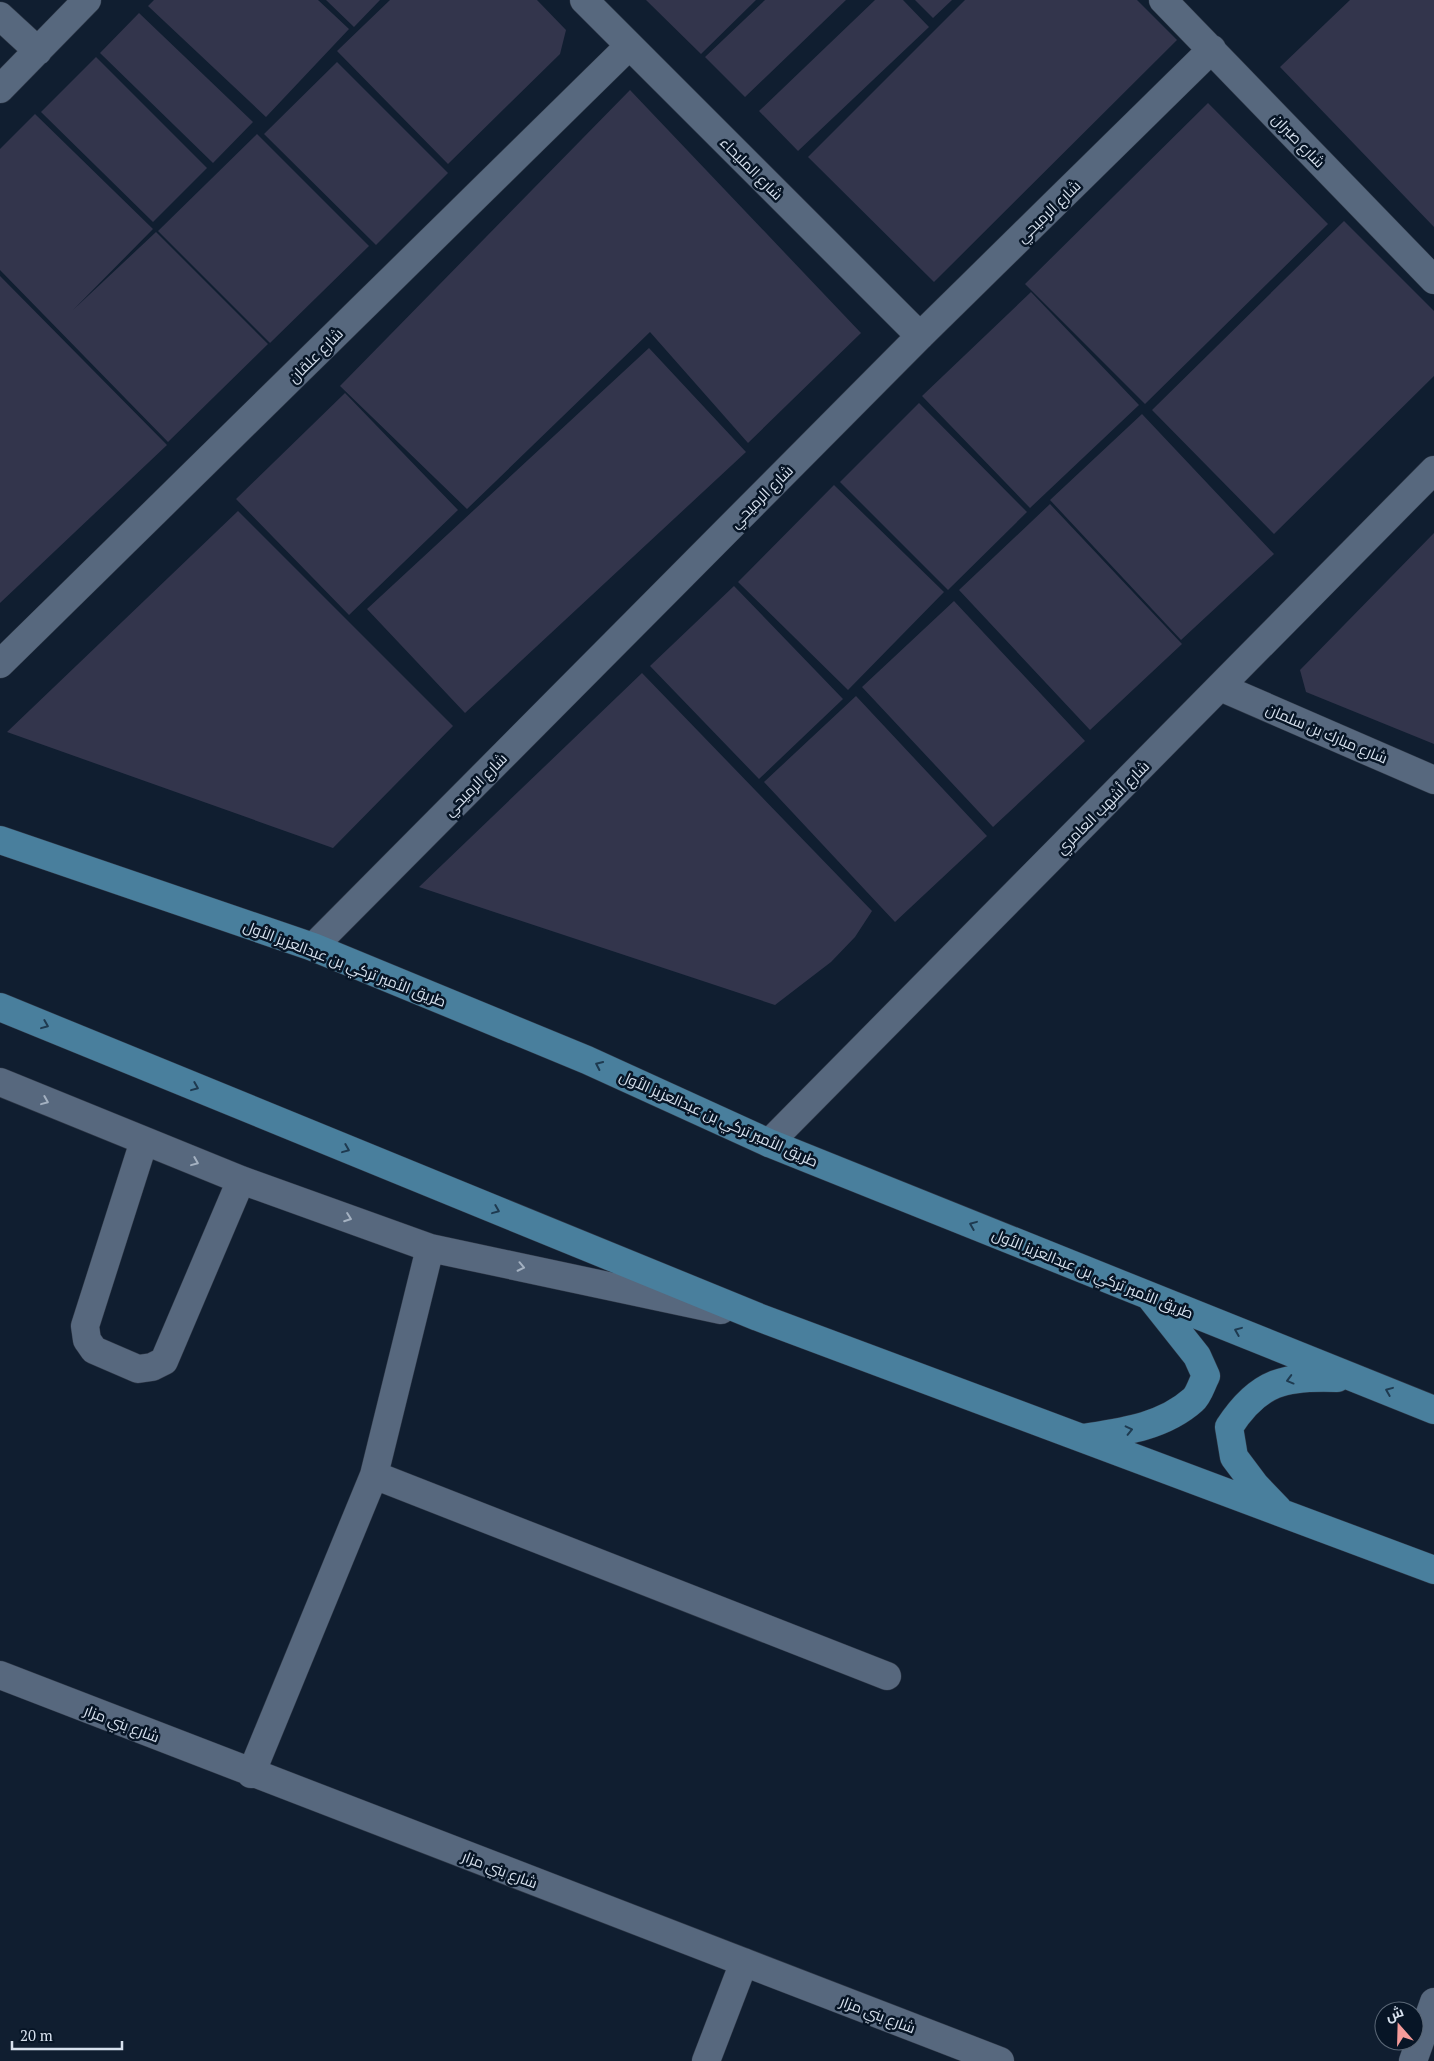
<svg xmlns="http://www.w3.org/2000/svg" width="1434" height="2061" font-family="'PT Serif',Cairo,serif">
  <rect width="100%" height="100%" fill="#101e30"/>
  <!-- building -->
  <path fill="#33354c" d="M 154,0 L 318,0 L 349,29 L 266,117 L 148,6 Z
    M 326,0 L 380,0 L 354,27 Z
    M 390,0 L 537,0 L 566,30 L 560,54 L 448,164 L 337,51 Z
    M 646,0 L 756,0 L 701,54 Z
    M 765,0 L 846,0 L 745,97 L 705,57 Z
    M 875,0 L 903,0 L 929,27 L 798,151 L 759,111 Z
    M 915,0 L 952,0 L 933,18 Z
    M 965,0 L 1137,0 L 1177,40 L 934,282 L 808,157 Z
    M 1350,0 L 1434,0 L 1434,227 L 1280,67 Z
    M 139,13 L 253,122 L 213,163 L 100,53 Z
    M 96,57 L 207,168 L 153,222 L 41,112 Z
    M 337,62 L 448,173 L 376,245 L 264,134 Z
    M 630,90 L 861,333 L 748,443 L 650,332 L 467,509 L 340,386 Z
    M 1208,103 L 1328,224 L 1145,404 L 1025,284 Z
    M 35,114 L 153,229 L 73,310 L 156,232 L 268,344 L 168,442 L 0,270 L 0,149 Z
    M 257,134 L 369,246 L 270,343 L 158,231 Z
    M 1344,221 L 1434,311 L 1434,376 L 1274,534 L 1152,410 Z
    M 0,276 L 167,445 L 0,603 Z
    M 1031,292 L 1139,405 L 1030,508 L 922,396 Z
    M 649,348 L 746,452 L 465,713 L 367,609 Z
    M 345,393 L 458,510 L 349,615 L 236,499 Z
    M 919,403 L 1027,512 L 948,590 L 840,482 Z
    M 1142,414 L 1274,554 L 1181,640 L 1050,500 Z
    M 834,485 L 944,592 L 848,690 L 738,582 Z
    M 1050,504 L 1182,644 L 1090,730 L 959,590 Z
    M 238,511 L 453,726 L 333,848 L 7,732 Z
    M 1434,533 L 1434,744 L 1306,692 L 1300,670 Z
    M 734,586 L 843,699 L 759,779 L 650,666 Z
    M 954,601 L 1085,741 L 993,827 L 862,687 Z
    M 642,673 L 872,911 L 855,937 L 831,962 L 775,1005 L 419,887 Z
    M 856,696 L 987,836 L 895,922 L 764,782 Z"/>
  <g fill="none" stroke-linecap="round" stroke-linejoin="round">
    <!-- minor casing -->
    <g stroke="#2f3847" stroke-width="29">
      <path id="minor" d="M 584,0 L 920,336
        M 1163,0 L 1434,280
        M 0,16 L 38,51
        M 0,89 L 87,0
        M 0,664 L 629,46
        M 1220,687 L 1434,780
        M 313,947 L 920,336 L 1212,49
        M 0,1082 L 241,1180 L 430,1248 L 721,1310
        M 144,1141 L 85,1326 L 87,1340 L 94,1350 L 138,1369 L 152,1367 L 164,1361 L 241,1180
        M 769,1143 L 1434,470
        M 374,1475 L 887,1676
        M 0,1675 L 1000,2061
        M 251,1774 L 374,1475 L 430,1248
        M 706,2061 L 744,1962
        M 1413,2061 L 1434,2002"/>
    </g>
    <!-- major casing -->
    <g stroke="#2f3847" stroke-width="29">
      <path id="major" d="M 0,840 L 313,947 L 587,1060 L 769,1143 L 1434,1410
        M 0,1007 L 758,1317 L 1434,1570
        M 1083,1438 C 1121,1432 1163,1427 1193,1400 C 1199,1395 1202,1383 1206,1376 L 1197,1356 L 1151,1298
        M 1278,1509 L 1255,1485 L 1234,1457 L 1229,1427 C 1259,1381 1285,1376 1337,1378"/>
    </g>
    <!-- minor -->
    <use href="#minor" stroke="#57687e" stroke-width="28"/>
    <!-- major -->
    <use href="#major" stroke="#497f9d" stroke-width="28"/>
  </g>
  <!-- one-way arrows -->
  <defs><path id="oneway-chevron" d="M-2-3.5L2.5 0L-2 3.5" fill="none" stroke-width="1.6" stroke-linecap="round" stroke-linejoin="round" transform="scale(1.25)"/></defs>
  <g stroke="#1e3a50">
    <use href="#oneway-chevron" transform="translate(45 1025) rotate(22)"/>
    <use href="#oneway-chevron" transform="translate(599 1065) rotate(-155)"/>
    <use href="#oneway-chevron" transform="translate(195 1087) rotate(22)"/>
    <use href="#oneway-chevron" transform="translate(346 1149) rotate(22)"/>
    <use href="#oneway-chevron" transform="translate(496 1210) rotate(22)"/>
    <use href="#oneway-chevron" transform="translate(973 1225) rotate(-158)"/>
    <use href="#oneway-chevron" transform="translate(1238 1331) rotate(-158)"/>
    <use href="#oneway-chevron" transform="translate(1290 1380) rotate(165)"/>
    <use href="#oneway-chevron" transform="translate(1389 1391) rotate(-158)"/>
    <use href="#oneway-chevron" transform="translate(1129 1430) rotate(-13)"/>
  </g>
  <g stroke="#a4b1c1">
    <use href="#oneway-chevron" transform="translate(45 1101) rotate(22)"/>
    <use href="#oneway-chevron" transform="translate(195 1162) rotate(22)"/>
    <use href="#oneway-chevron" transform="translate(348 1218) rotate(20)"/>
    <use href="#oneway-chevron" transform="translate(521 1267) rotate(12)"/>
  </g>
  <g text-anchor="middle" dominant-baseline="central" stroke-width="5" stroke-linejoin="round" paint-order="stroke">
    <!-- street labels -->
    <g font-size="15" fill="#d7e1ee" stroke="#071526">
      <text transform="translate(1299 140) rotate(46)">شارع صبران</text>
      <text transform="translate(752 168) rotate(45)">شارع المليحاء</text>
      <text transform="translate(1048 211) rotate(-44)">شارع الرميحي</text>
      <text transform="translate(315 355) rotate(-45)">شارع علقان</text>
      <text transform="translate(761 496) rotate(-45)">شارع الرميحي</text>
      <text transform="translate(1327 733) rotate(23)">شارع مبارك بن سلمان</text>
      <text transform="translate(475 784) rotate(-45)">شارع الرميحي</text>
      <text transform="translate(1102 807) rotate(-45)">شارع أشهب العامري</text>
      <text transform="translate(345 963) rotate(21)">طريق الأمير تركي بن عبدالعزيز الأول</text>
      <text transform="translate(719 1118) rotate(24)">طريق الأمير تركي بن عبدالعزيز الأول</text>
      <text transform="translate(1093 1273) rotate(22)">طريق الأمير تركي بن عبدالعزيز الأول</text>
      <text transform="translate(122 1723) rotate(21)">شارع بني مزار</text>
      <text transform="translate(500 1869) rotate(21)">شارع بني مزار</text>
      <text transform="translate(878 2014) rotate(21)">شارع بني مزار</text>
    </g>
  </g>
  <!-- north arrow -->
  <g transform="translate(1399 2026) rotate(340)"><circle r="24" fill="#071526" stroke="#5a6776"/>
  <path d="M0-4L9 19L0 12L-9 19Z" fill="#f59b9a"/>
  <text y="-8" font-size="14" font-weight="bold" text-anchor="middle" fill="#d7e1ee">ش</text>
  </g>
  <!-- scale -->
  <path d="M12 2041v8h110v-8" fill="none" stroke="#d7e1ee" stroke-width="2.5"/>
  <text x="20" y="2041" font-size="15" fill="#d7e1ee" stroke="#071526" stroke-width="4" paint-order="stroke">20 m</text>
</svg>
